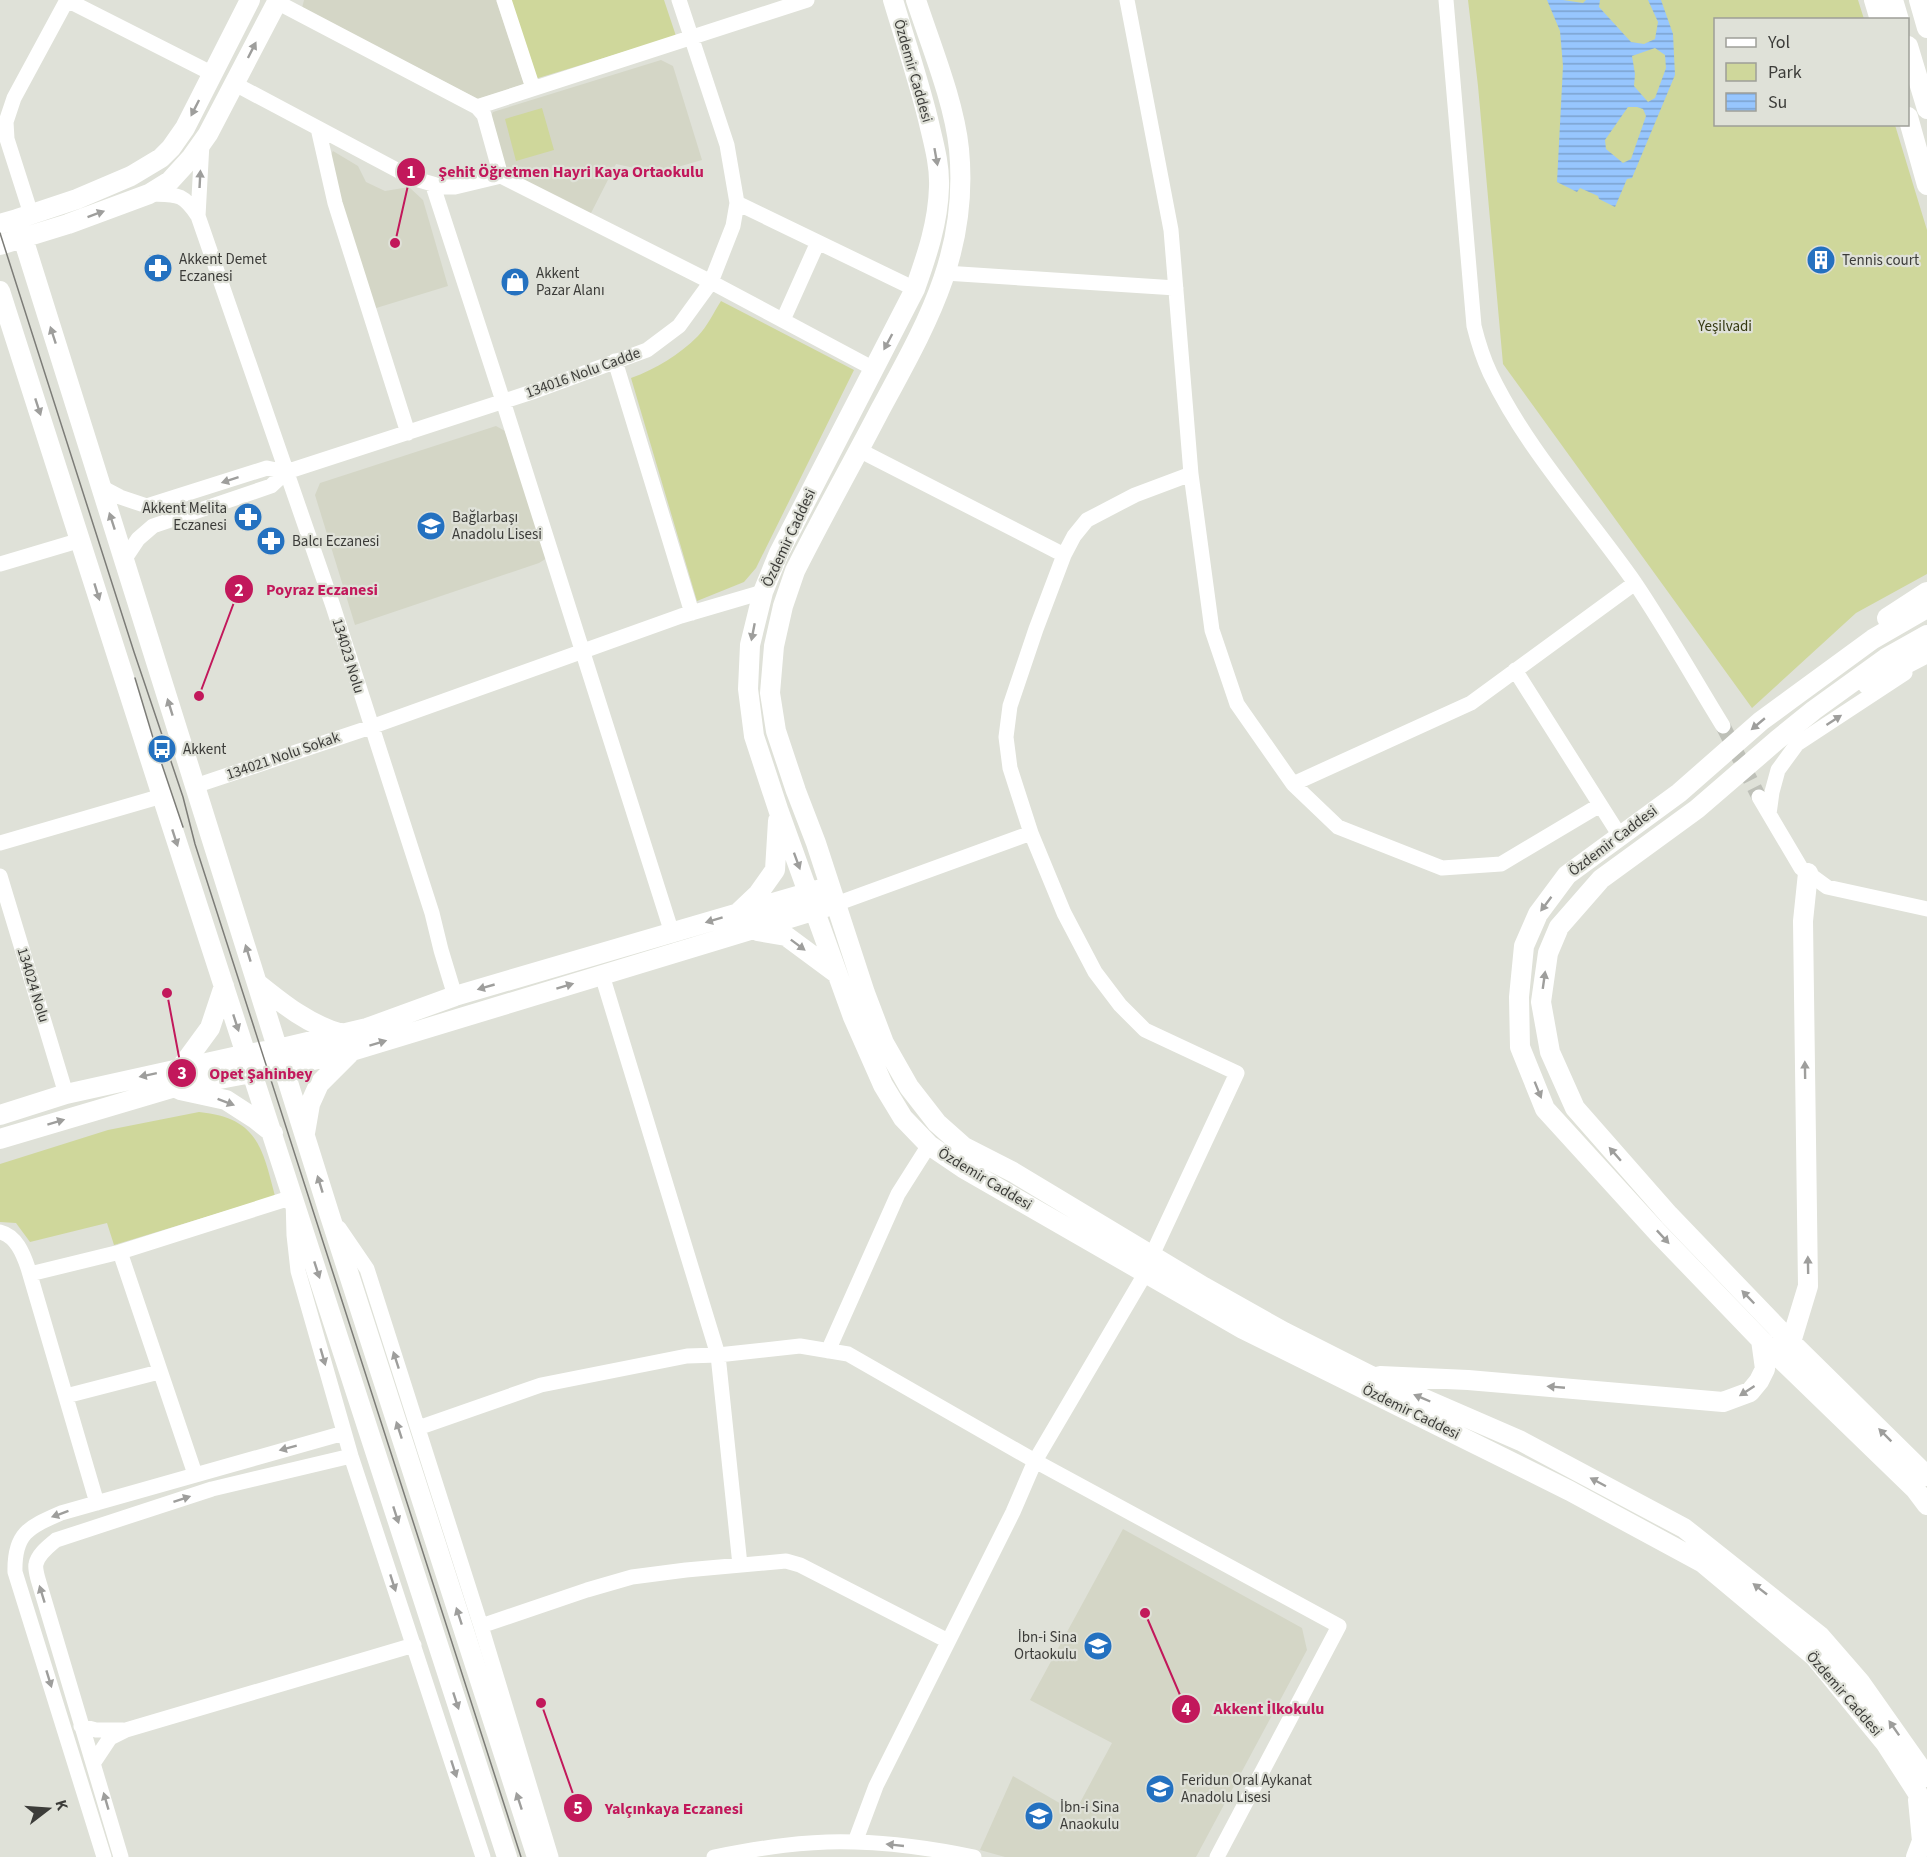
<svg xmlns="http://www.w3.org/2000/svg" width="1927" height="1857" font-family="'Source Sans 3',sans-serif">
  <defs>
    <pattern id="water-rules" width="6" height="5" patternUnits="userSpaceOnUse" patternTransform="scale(1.5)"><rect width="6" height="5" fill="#97c6fe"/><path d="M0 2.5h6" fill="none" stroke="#7ca2cf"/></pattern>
  </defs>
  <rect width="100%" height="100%" fill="#dfe1d8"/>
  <!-- built -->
  <path fill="#d4d6c6" d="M 304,0 L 496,0 L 524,84 L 478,99 L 302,8 Z
    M 661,60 L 673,66 L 702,160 L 657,173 L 616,164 L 589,217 L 504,174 L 488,122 L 493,112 Z
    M 333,151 L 358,166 L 366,182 L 385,191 L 409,187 L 423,200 L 448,286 L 373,309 L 329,158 Z
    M 496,426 L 505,431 L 547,558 L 539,563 L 355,625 L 315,495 L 320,483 Z
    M 1123,1529 L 1302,1628 L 1307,1650 L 1196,1857 L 1005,1857 L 980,1850 L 1013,1776 L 1075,1812 L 1112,1743 L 1030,1700 Z"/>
  <!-- green -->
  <path fill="#cfd79b" d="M 510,0 L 664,0 L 676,36 L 535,79 Z
    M 1468,0 L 1858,0 L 1864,19 L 1716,20 L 1716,124 L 1895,125 L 1927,230 L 1927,574 L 1856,613 L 1752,708 L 1503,364 L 1478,86 Z
    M 542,108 L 554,150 L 516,161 L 505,119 Z
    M 721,301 L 854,370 L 756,568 L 744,582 L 697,601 L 631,378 C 656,369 679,355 698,336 C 707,327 714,312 721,301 Z
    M 199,1112 C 257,1118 262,1146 275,1196 L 114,1245 L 107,1223 L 30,1242 L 16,1223 L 0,1222 L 0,1164 L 108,1130 Z"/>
  <!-- water -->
  <path fill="url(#water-rules)" fill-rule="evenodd" d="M 1547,0 L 1563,0 L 1583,3 L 1586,0 L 1600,0 L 1599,7 L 1631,42 L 1644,44 L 1655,39 L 1658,22 L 1648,0 L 1661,0 L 1673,34 L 1675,75 L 1632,178 L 1627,179 L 1615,207 L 1599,199 L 1598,196 L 1580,188 L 1577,192 L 1557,182 L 1563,66 L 1560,31 ZM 1655,48 L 1665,55 L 1666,68 L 1655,98 L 1648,102 L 1634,86 L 1635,74 L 1632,56 ZM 1628,107 L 1637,107 L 1643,109 L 1646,116 L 1631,159 L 1623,163 L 1606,149 L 1605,140 Z"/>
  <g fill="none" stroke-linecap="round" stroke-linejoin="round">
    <!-- minor-tunnel -->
    <path stroke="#bec0b8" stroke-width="15" stroke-dasharray="15 8" stroke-linecap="butt" d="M 1723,726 L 1759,797"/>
    <!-- minor -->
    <path stroke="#fff" stroke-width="15" d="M 67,0 L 213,74
      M 504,0 L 533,88
      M 1127,0 L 1171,230 L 1191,474 L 1212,630 L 1237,704 L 1293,784 L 1338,827 L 1442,868 L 1501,864 L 1600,805
      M 1446,0 L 1474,326 C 1478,342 1483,358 1490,373 C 1527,450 1586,513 1635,583 C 1666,629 1694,679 1723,726
      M 277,2 L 477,107 L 484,115 L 501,176 L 711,282 L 874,369
      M 235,84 L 412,178 L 443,187 L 455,187 L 501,176
      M 477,107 L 807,0
      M 318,128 L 335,203 L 408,433
      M 433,186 L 503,401 L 672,933
      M 149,194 C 177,195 182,192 198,216 L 333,606 L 432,913 L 441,950 L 455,996
      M 737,203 L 915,289
      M 31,214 L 7,139 L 6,122 L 14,98 L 67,0
      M 198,216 L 202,143
      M 945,273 L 1176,288
      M 783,320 L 818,242
      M 615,361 L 692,613
      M 859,450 L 1064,555
      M 101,487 L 120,497 L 147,506 L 267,468 L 286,472
      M 124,560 L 138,539 L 153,526 L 271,486 L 286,472 L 535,391 L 647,350 L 679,326 L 711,282 L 733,226 L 737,203 L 727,145 L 679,0
      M 0,564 L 81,540
      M 1515,670 L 1620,836
      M 1293,784 L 1471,703 L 1635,583
      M 195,786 L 371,727 L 681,616 L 763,592
      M 1759,797 L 1801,868 L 1827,887 L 1927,909
      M 1769,814 L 1772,792 L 1778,770 L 1797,744 L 1905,673
      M 1031,833 L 1064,913 L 1095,972 L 1120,1005 L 1145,1030 L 1237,1073 L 1152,1255
      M 0,843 L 162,796
      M 0,876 L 66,1094
      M 836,904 L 1031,833 L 1010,768 L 1006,737 L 1010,706 L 1036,629 L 1064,555 L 1074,536 L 1087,520 L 1135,495 L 1191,474
      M 602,975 L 718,1355 L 740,1565
      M 339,1228 L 367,1269 L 481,1626 L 551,1857
      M 0,1232 C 16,1236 23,1253 28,1268 L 97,1503
      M 120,1252 L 195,1474
      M 30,1274 L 120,1252 L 293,1197 L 294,1235 L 298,1271 L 351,1456 L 483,1857
      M 828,1351 L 898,1194 L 929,1145
      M 66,1396 L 159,1372
      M 418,1428 L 541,1385 L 687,1356 L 718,1355 L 800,1346 L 848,1354 L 1035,1461 L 1339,1626 L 1217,1857
      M 481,1626 L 587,1590 L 632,1577 L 686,1570 L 786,1561 L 800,1565 L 948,1641
      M 81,1726 L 96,1730 L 123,1730
      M 94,1762 L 110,1738 L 126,1730 L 414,1645
      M 855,1842 L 876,1786 L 1013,1512 L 1035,1461 L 1145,1274
      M 104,1857 L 15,1572 C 14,1533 29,1527 61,1513 L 344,1433
      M 121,1857 L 38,1579 C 37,1575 35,1568 36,1564 C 38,1554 49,1546 56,1540 L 212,1489 L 351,1456
      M 714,1857 C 760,1848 808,1840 855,1842 C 895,1843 935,1849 974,1857"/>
    <!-- major -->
    <path stroke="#fff" stroke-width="20" d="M 893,0 C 905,40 918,79 928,119 C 933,141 940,164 939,187 C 938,223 927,255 915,289 L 779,553 L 763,592 L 750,645 L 748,689 L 754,736 L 779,812 L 853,1017 L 883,1085 L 903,1118 L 929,1145 L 963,1168 L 1243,1329 L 1570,1491 L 1703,1563 L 1814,1656 L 1886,1744 L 1917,1792 L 1927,1813
      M 916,0 C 931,46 954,101 959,149 C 969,252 927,323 880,410 C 852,464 822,517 795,571 L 783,606 L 774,646 L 770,693 L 776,731 L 796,791 L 816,843 L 865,993 L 884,1043 L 909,1087 L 937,1123 L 964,1147 L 1013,1172 L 1204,1287 L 1284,1332 L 1369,1375 L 1521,1441 L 1684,1528 L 1820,1636 L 1860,1682 L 1927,1777
      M 1874,0 L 1880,20
      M 1893,0 L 1899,20
      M 1919,0 L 1927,28
      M 1908,46 L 1927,109
      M 1908,117 L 1927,185
      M 17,219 L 77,199 L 131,176 L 161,158 L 171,148 L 185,128 L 250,0
      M 0,224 L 17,219 L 330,1216 L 537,1857
      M 0,245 L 68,224 L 149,194 L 170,181 L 191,158 L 208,134 L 278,0
      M 0,291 L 162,796 L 507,1857
      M 1927,608 L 1873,639 L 1791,699 L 1761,721 L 1679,793 L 1567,875 L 1538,914 L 1524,946 L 1519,997 L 1520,1047 L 1545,1109 L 1658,1233 L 1761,1340 L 1915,1489 L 1927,1505
      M 1887,618 L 1927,592
      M 1927,635 L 1886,658 L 1814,710 L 1777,740 L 1697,809 L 1601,879 L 1559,927 L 1548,953 L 1541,1002 L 1550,1052 L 1575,1108 L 1669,1215 L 1791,1342 L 1927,1476
      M 1867,684 L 1927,653
      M 739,912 L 758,894 L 775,870 L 778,821
      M 757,931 L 786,936 L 836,973
      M 257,983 C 283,1004 309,1025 342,1034
      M 180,1069 L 210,1028 L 224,986
      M 180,1090 L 226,1100 L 254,1118 L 273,1133
      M 0,1115 L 66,1094 L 247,1054 L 278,1049 L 367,1028 L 455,996 L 821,889
      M 305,1133 L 310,1104 L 319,1084 L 349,1054
      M 0,1139 L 172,1088 L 283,1067 L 352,1051 L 826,907
      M 1791,1342 L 1808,1286 L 1803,921 L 1808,873
      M 1380,1376 L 1468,1380 L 1723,1402 L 1750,1392 L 1759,1381 L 1765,1369 L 1761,1340
      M 1916,1857 L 1922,1841 L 1918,1800"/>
    <!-- tram -->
    <path stroke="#7c7c77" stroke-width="1.5" d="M 0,233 L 134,652 L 183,797 L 195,844 L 521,1857
      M 135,678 L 154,741 L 183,827"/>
  </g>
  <!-- one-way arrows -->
  <defs><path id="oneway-solid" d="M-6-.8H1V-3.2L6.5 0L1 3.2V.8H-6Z" transform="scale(1.5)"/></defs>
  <g fill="#9e9e9c">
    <use href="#oneway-solid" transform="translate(252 50) rotate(-63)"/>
    <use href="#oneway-solid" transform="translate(195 108) rotate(117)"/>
    <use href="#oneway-solid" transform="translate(936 157) rotate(80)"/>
    <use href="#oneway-solid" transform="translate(200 179) rotate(-87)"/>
    <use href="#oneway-solid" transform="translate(96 214) rotate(-20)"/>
    <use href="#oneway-solid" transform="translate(53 335) rotate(-108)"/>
    <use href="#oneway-solid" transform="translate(888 342) rotate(118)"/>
    <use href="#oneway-solid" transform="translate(38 407) rotate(72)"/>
    <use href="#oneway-solid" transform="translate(230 480) rotate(162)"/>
    <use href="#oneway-solid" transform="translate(112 521) rotate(-108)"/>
    <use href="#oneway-solid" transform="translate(97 592) rotate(73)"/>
    <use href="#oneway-solid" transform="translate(753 632) rotate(101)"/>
    <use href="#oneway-solid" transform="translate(170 707) rotate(-107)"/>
    <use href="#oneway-solid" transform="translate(1834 720) rotate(-33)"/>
    <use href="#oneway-solid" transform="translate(1758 724) rotate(140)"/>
    <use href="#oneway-solid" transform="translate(175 838) rotate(72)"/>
    <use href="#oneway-solid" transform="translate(797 861) rotate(70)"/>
    <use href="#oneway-solid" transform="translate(1546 904) rotate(127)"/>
    <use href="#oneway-solid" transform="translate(714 920) rotate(163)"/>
    <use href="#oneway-solid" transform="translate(798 945) rotate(37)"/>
    <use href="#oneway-solid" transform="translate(248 953) rotate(-107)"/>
    <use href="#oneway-solid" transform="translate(1544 980) rotate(-82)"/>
    <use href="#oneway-solid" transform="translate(565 986) rotate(-17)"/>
    <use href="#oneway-solid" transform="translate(486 987) rotate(164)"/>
    <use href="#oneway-solid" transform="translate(236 1023) rotate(72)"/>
    <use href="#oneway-solid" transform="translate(378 1043) rotate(-17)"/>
    <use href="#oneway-solid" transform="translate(1805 1070) rotate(-91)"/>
    <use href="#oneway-solid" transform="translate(148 1075) rotate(168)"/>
    <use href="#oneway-solid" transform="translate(1538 1090) rotate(68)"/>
    <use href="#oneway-solid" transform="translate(226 1102) rotate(21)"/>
    <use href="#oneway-solid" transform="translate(56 1122) rotate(-17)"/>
    <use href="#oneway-solid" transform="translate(1615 1154) rotate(-131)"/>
    <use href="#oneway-solid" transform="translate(320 1184) rotate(-107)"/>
    <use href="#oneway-solid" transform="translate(1663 1237) rotate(47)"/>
    <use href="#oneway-solid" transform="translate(1808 1265) rotate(-91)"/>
    <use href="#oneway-solid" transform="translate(317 1270) rotate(72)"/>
    <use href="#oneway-solid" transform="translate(1748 1297) rotate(-134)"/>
    <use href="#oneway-solid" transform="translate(323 1357) rotate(74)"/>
    <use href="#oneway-solid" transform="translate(396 1360) rotate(-108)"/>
    <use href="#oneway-solid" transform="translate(1556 1387) rotate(-175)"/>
    <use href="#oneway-solid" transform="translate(1747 1391) rotate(147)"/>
    <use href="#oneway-solid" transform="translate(1422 1398) rotate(-157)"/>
    <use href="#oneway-solid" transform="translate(399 1430) rotate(-108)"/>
    <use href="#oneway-solid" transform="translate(1885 1435) rotate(-135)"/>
    <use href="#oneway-solid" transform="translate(288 1448) rotate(165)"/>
    <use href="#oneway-solid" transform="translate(1598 1482) rotate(-152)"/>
    <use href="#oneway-solid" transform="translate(182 1499) rotate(-18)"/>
    <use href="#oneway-solid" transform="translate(60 1514) rotate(160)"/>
    <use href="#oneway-solid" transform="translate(396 1515) rotate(72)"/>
    <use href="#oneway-solid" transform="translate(393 1583) rotate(72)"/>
    <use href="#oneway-solid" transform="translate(1760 1589) rotate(-142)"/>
    <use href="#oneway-solid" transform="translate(42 1594) rotate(-107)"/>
    <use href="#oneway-solid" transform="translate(459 1616) rotate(-108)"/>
    <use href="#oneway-solid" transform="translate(49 1679) rotate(73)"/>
    <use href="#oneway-solid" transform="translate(456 1701) rotate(72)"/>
    <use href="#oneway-solid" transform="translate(1894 1728) rotate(-125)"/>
    <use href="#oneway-solid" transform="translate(454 1769) rotate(72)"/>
    <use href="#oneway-solid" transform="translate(106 1801) rotate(-106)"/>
    <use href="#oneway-solid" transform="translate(519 1801) rotate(-108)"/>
    <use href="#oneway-solid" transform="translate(895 1845) rotate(-174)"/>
  </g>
  <!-- icons -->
  <defs>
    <g id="building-disc" transform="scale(1.5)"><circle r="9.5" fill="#2471c0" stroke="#dfe1d8"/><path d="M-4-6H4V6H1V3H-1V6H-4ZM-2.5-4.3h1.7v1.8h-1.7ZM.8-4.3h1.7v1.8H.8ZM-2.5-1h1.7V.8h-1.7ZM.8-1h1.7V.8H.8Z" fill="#fff"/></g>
    <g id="pharmacy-disc" transform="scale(1.5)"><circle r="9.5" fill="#2471c0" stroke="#dfe1d8"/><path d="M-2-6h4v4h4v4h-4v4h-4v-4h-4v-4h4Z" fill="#fff"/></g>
    <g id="shop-disc" transform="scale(1.5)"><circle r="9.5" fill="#2471c0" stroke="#dfe1d8"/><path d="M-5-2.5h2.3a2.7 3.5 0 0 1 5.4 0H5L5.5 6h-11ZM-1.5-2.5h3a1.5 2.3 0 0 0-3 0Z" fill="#fff"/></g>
    <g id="school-disc" transform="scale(1.5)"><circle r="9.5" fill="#2471c0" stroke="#dfe1d8"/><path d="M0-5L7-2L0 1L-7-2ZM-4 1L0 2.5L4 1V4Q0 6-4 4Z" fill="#fff"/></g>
    <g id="bus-disc" transform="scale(1.5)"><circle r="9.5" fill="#2471c0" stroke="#dfe1d8"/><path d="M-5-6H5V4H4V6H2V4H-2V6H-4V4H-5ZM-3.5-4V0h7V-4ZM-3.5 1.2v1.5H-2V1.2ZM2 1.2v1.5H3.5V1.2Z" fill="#fff"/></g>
  </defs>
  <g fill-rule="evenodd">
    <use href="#building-disc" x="1821" y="260"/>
    <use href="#pharmacy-disc" x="158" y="268"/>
    <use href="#shop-disc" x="515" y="282"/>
    <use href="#pharmacy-disc" x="248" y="517"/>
    <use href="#school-disc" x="431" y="526"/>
    <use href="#pharmacy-disc" x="271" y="541"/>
    <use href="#bus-disc" x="162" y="749"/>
    <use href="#school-disc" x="1098" y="1646"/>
    <use href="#school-disc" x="1160" y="1789"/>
    <use href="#school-disc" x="1039" y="1816"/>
  </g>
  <g text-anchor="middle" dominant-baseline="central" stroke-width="4.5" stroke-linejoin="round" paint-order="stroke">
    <!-- street labels -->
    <g font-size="15" fill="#3c3c39" stroke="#dfe1d8">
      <text transform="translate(913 71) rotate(74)">Özdemir Caddesi</text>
      <text transform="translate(583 373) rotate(-20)">134016 Nolu Cadde</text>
      <text transform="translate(789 538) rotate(-65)">Özdemir Caddesi</text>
      <text transform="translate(348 656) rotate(73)">134023 Nolu</text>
      <text transform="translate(283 756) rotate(-19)">134021 Nolu Sokak</text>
      <text transform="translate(1613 841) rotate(-37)">Özdemir Caddesi</text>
      <text transform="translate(33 985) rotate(73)">134024 Nolu</text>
      <text transform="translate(985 1179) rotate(31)">Özdemir Caddesi</text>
      <text transform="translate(1411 1412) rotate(26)">Özdemir Caddesi</text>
      <text transform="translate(1844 1694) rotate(49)">Özdemir Caddesi</text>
    </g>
    <!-- poi labels -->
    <g font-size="15" fill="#3c3c39" stroke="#dfe1d8" text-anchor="start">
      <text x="179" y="259">Akkent Demet<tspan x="179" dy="17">Eczanesi</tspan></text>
      <text x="1842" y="260">Tennis court</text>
      <text x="536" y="273">Akkent<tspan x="536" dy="17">Pazar Alanı</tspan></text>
      <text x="227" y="508" text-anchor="end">Akkent Melita<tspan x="227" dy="17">Eczanesi</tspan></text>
      <text x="452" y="517">Bağlarbaşı<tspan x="452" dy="17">Anadolu Lisesi</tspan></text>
      <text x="292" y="541">Balcı Eczanesi</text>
      <text x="183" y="749">Akkent</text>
      <text x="1077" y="1637" text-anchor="end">İbn-i Sina<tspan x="1077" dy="17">Ortaokulu</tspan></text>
      <text x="1181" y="1780">Feridun Oral Aykanat<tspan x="1181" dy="17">Anadolu Lisesi</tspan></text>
      <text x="1060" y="1807">İbn-i Sina<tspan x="1060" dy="17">Anaokulu</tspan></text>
    </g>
    <!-- park labels -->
    <g font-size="15" fill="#353911" stroke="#dfe1d8">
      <text x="1725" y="326">Yeşilvadi</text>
    </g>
  </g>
  <!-- callouts -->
  <path fill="none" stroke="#c2185b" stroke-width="2" d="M395 243L411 172M199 696L239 589M167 993L182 1073M1145 1613L1186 1709M541 1703L578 1808"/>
  <g fill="#c2185b" stroke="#dfe1d8" stroke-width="2">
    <circle cx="395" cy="243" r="6"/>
    <circle cx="199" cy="696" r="6"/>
    <circle cx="167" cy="993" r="6"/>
    <circle cx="1145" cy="1613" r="6"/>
    <circle cx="541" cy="1703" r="6"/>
    <circle cx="411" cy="172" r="15"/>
    <circle cx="239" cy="589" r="15"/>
    <circle cx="182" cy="1073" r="15"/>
    <circle cx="1186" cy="1709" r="15"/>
    <circle cx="578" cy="1808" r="15"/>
  </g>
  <g font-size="18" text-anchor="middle" font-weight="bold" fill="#fff">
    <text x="411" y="178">1</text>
    <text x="239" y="596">2</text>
    <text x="182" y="1079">3</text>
    <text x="1186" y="1715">4</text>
    <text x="578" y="1814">5</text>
  </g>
  <g font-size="16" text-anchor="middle" font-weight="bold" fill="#c2185b" stroke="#dfe1d8" stroke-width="4.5" stroke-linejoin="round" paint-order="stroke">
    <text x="571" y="177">Şehit Öğretmen Hayri Kaya Ortaokulu</text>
    <text x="322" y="595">Poyraz Eczanesi</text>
    <text x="261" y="1079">Opet Şahinbey</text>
    <text x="1269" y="1714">Akkent İlkokulu</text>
    <text x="674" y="1814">Yalçınkaya Eczanesi</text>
  </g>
  <!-- legend -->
  <rect x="1714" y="18" width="195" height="108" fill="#dfe1d8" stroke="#9e9f98" stroke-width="1.5"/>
  <rect x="1726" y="38" width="30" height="9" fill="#ffffff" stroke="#9e9f98" stroke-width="1.5"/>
  <text x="1768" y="48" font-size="18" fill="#3c3c39">Yol</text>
  <rect x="1726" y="63" width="30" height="18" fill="#cfd79b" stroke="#9e9f98" stroke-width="1.5"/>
  <text x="1768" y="78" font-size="18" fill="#3c3c39">Park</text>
  <rect x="1726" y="93" width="30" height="18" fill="url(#water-rules)" stroke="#9e9f98" stroke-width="1.5"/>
  <text x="1768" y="108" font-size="18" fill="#3c3c39">Su</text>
  <!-- north arrow -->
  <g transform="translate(48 1809) rotate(73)" stroke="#dfe1d8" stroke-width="4.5" paint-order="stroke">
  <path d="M0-4.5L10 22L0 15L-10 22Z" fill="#3c3c39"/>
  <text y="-9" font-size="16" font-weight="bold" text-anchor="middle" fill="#3c3c39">K</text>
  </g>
</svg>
